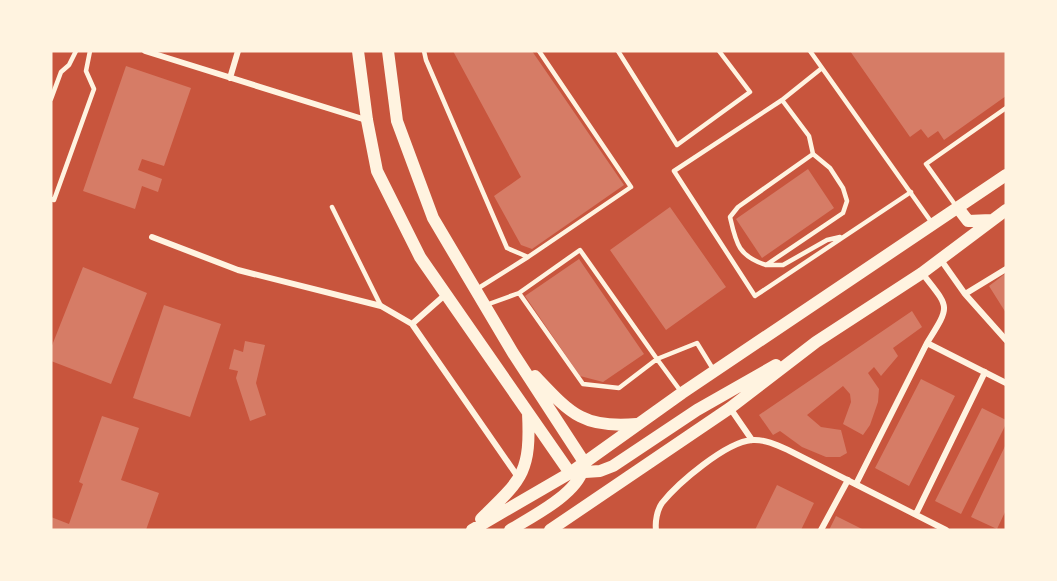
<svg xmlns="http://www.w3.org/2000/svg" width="1057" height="581" font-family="'Work Sans',sans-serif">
  <rect width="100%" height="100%" fill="#c8553d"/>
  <!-- building -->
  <path fill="#d67c66" d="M 453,51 L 532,51 L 624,185 L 532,249 L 521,245 L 494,196 L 521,177 Z
    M 850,51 L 1006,51 L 1006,96 L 944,140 L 938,131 L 928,138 L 921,129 L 910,137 Z
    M 126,66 L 191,88 L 164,166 L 142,159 L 138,170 L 162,179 L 158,192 L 142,186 L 135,209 L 83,191 Z
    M 808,169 L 834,208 L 762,258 L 736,219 Z
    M 670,207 L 726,287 L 666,330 L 610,250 Z
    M 579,259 L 644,354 L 603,382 L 580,376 L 525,296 Z
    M 83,267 L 147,293 L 111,384 L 51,361 L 51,348 Z
    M 1006,273 L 1006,313 L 989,286 Z
    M 164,305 L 221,324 L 190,417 L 133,398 Z
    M 912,311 L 922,327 L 893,348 L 898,356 L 881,376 L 874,367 L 868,373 L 879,389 L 878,402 L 870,425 L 863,435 L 843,424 L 851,402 L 850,394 L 843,386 L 807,415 L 821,427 L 841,430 L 847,453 L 840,457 L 826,457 L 802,447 L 780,431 L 773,435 L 759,415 Z
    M 245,341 L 265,345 L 256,383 L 266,415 L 250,421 L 236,378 L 238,371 L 229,369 L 234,349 L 243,352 Z
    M 921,379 L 955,396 L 909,486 L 875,468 Z
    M 982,408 L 1006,420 L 1006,424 L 961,514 L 935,501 Z
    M 102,416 L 139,428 L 121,480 L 159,493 L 146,530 L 51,530 L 51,517 L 69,524 L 83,484 L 79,482 Z
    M 1006,444 L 1006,510 L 997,529 L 971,517 Z
    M 777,485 L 814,503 L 801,530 L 755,530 Z
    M 836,516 L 864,530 L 829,530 Z"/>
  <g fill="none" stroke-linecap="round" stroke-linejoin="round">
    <!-- service -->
    <path stroke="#fff3e0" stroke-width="4.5" d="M 424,51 L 426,60 L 507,248 L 528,257 L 631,187 L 539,51
      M 618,51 L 677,145 L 750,92 L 719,51
      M 810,51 L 932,223
      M 822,68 L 782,100 L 674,171 L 755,296 L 911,192
      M 51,99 L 61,72 L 69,65 L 76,51
      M 782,100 L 809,136 L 813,154 L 830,168 L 843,188 L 847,201 L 843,213 L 766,265 C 738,256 736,243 730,217 L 738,207 L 813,154
      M 51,199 L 54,200 L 94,89 L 86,71 L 90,51
      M 956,206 L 926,164 L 1006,108
      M 332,207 L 381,306
      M 766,265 L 783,265 L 827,240 L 840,237
      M 477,289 L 528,257
      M 519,293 L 580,250 L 657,359 L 697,343 L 713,369
      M 486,305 L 519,293 L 583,384 L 619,388 L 657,359 L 682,393"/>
    <!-- minor -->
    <path stroke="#fff3e0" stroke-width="6" d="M 145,51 L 366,120
      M 230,78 L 238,51
      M 152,237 L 238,270 L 381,306 L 412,324 L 518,477
      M 941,260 L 965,294 L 1006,340
      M 922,273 C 950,309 951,304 927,343
      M 965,294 L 1006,269
      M 412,324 L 446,294
      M 730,408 L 752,440
      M 856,484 L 927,343 L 1006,383
      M 916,514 L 985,372
      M 656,530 C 655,522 657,510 662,503 C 678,483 726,442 752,440 C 764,439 777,445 788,450 L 946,530
      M 821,530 L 848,480"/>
    <!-- secondary -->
    <path stroke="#fff3e0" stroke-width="12" d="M 358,51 L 367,120 L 377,171 L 420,257 L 570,473
      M 388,51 L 397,121 L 433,218 L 513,353 L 584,462
      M 958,208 L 968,221 L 991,220
      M 535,376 C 570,413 583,429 637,424
      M 570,473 L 600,471 L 613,466 L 697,410 L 776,365
      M 481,519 C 522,479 531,473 528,413
      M 472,530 L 570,473 L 682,393 L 1006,175
      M 510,530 C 531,517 576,495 583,469
      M 550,530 L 730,408 L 816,342 L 922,273 L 1006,210"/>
  </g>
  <!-- border -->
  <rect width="1057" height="581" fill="none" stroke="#fff3e0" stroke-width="105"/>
</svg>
